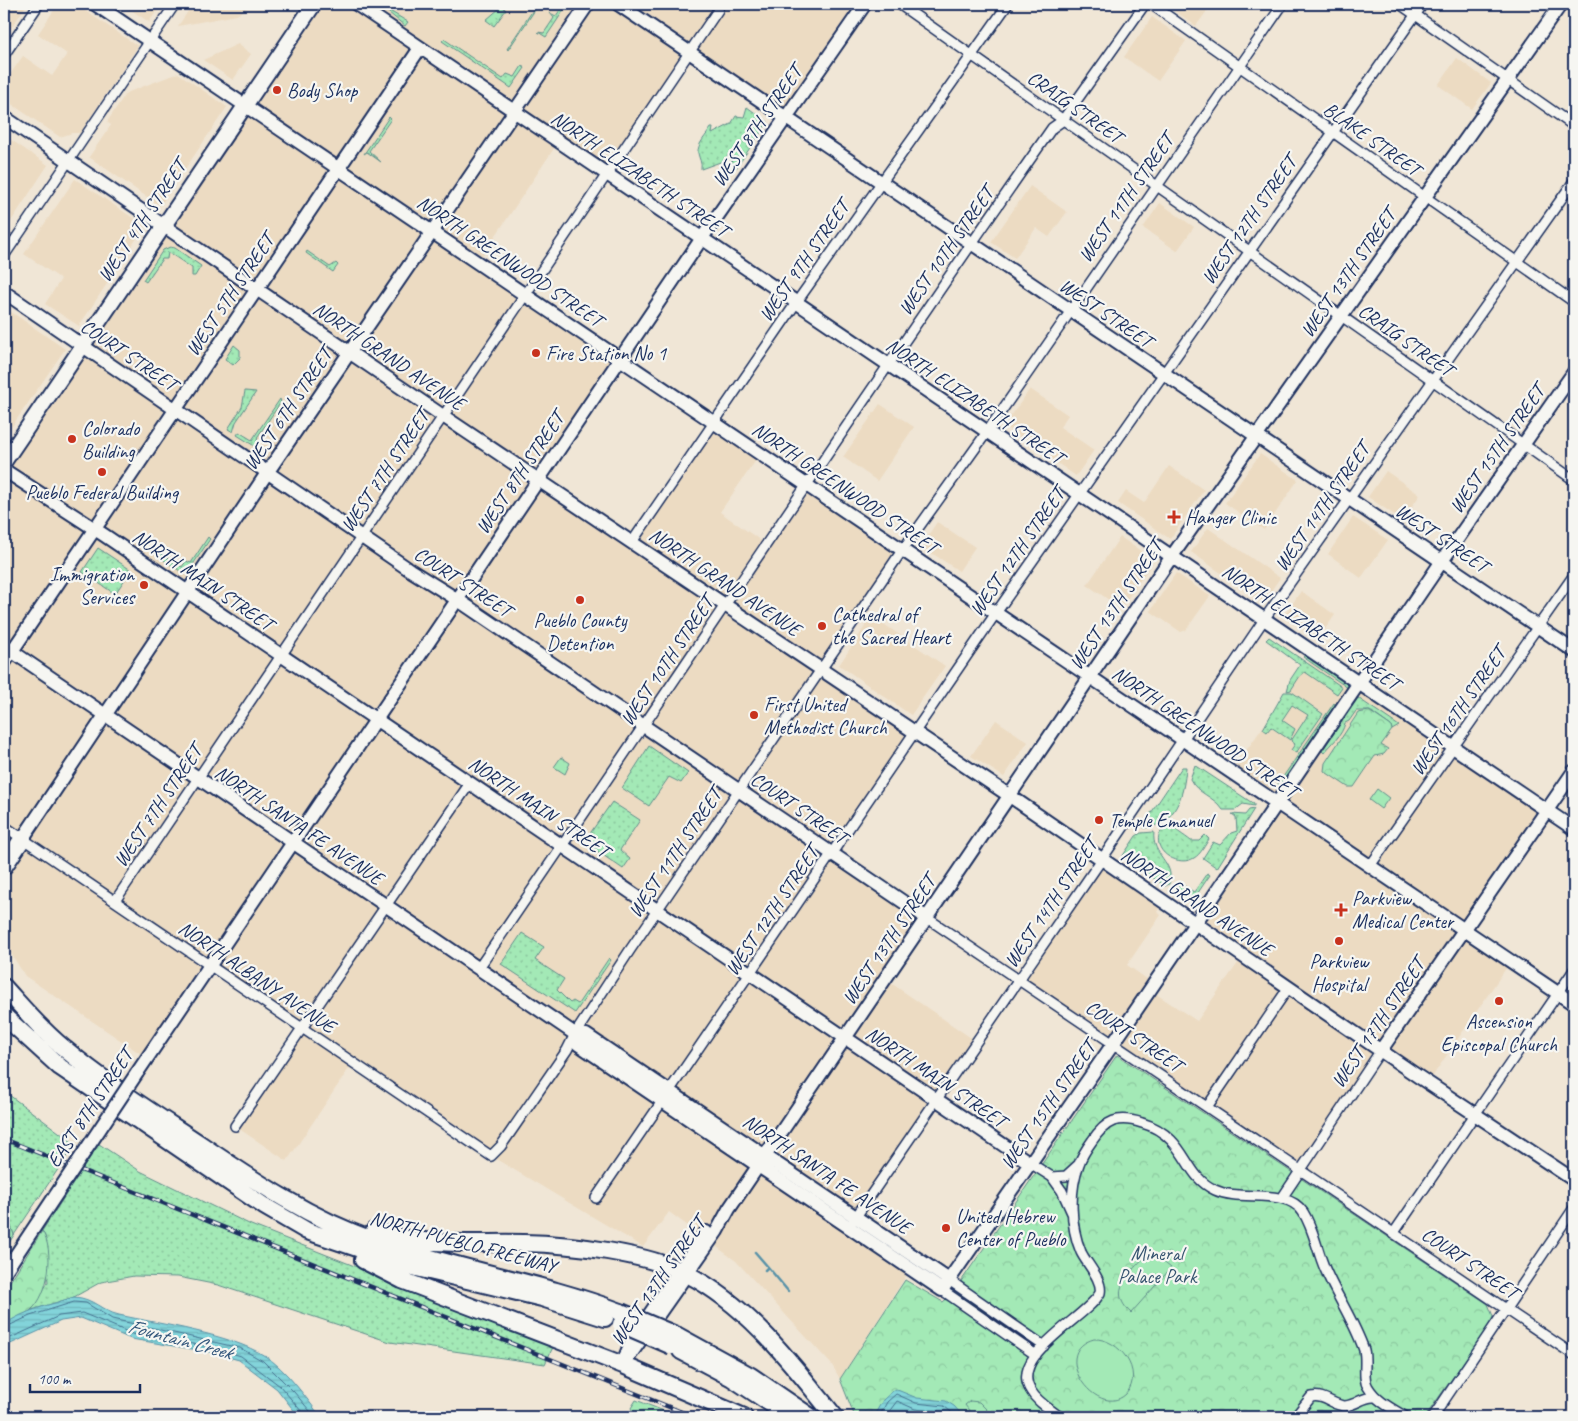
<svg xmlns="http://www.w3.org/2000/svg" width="1578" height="1421" font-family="Caveat,sans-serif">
  <defs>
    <pattern id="grass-dots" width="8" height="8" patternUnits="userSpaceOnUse" patternTransform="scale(1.25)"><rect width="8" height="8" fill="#a3e9b6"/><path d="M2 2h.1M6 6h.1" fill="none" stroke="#8cc89f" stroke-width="1.8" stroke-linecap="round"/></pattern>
    <pattern id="forest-crowns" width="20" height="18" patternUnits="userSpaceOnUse" patternTransform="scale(1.25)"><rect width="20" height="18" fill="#a3e9b6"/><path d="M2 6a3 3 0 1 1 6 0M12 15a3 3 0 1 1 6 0" fill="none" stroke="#8cc89f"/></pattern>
    <pattern id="water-rules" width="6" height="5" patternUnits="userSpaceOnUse" patternTransform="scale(1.25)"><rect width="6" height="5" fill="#83d4da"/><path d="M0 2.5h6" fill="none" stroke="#71b6be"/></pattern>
  </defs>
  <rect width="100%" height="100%" fill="#f0e6d6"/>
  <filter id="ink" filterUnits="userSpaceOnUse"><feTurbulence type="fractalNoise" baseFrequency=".02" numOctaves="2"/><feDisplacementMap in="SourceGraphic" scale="10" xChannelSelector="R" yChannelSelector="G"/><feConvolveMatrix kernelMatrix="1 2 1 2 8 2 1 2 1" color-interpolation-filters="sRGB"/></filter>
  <g filter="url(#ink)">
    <!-- built -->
    <path fill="#ecdbc2" d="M 4,4 L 27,4 L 4,39 Z
      M 58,4 L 75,4 L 138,46 L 80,133 L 72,133 L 60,137 L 4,99 L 4,83 L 23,56 L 52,76 L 67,54 L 38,34 Z
      M 122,4 L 162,4 L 149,22 Z
      M 193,4 L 251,4 L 237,15 L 178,26 Z
      M 314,4 L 865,4 L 785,118 L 690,51 L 607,174 L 559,141 L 478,262 L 621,358 L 539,479 L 632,542 L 714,421 L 761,453 L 720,512 L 767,545 L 808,485 L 903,549 L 821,669 L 914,733 L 832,853 L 927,918 L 885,979 L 977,1042 L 855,1223 L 913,1265 L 840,1379 L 832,1365 L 736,1261 L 669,1212 L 643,1247 L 491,1156 L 352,1064 L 287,1161 L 235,1126 L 301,1029 L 209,966 L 147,1058 L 25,976 L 4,942 L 4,462 Z
      M 1165,4 L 1212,4 L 1196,26 Z
      M 1152,17 L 1186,41 L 1158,81 L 1124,57 Z
      M 238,44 L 251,54 L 233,80 L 203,60 Z
      M 1457,58 L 1491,83 L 1472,109 L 1438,85 Z
      M 178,73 L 227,107 L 160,206 L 89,157 L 111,125 L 107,122 L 126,93 Z
      M 4,135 L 48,165 L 4,232 Z
      M 75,179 L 145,226 L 79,326 L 45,304 L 61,279 L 24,254 Z
      M 1030,186 L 1067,212 L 1049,237 L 1036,228 L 1015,258 L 991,242 Z
      M 1160,203 L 1194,227 L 1177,251 L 1143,228 Z
      M 4,307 L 65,349 L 4,438 Z
      M 1030,389 L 1068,415 L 1060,427 L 1094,450 L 1076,476 L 1004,426 Z
      M 880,404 L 914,427 L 877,481 L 843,457 Z
      M 1260,454 L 1298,480 L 1264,530 L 1225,503 Z
      M 1169,466 L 1204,490 L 1170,539 L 1118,503 L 1126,491 L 1144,503 Z
      M 1386,471 L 1420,495 L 1402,520 L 1368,497 Z
      M 1353,517 L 1388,540 L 1361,578 L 1328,554 Z
      M 937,522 L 975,547 L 959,571 L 921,546 Z
      M 1208,528 L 1280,578 L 1263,602 L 1191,552 Z
      M 1120,537 L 1154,560 L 1121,608 L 1087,585 Z
      M 1176,573 L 1210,596 L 1186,630 L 1181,632 L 1150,611 Z
      M 1301,591 L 1335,615 L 1318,639 L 1284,616 Z
      M 872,616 L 945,666 L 911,715 L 839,665 Z
      M 1316,652 L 1547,810 L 1464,929 L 1511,961 L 1436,1071 L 1429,1083 L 1381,1050 L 1300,1171 L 1019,981 L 1102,859 L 1163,901 L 1157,912 L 1161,915 L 1127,965 L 1154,984 L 1150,990 L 1197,1021 L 1243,956 L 1196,923 L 1276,803 L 1231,772 Z
      M 996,720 L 1028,742 L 1004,777 L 971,756 Z"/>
    <!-- grass -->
    <path fill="url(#grass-dots)" stroke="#5f8c8a" d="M 378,4 L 408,22 L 405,26 Z
      M 500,4 L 506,10 L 494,26 L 486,20 L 500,8 L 498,5 Z
      M 537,4 L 539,4 L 508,50 L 507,49 Z
      M 564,4 L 568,4 L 546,37 L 538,32 L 544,33 L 554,18 L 550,13 L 556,16 Z
      M 444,39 L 503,79 L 507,74 L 515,77 L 522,66 L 525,68 L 511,88 L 442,41 Z
      M 747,107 L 768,122 L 736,168 L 733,167 L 731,162 L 734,159 L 729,154 L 723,161 L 701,169 C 702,162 699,159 698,153 C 697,144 707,135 711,128 L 713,128 L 712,134 L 731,124 L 736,116 L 744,117 Z
      M 389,117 L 391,119 L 369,151 L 381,162 L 367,152 L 364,154 Z
      M 170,247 L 175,248 L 201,266 L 195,276 L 192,276 L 192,268 L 168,252 L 167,259 L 162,259 L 146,282 L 143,280 L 163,250 Z
      M 307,251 L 330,267 L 336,263 L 338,265 L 333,272 L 306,253 Z
      M 234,345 L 240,350 L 240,358 L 233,365 L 225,359 Z
      M 245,391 L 256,392 L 236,422 L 233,432 L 228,429 L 242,407 Z
      M 280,399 L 281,402 L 258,436 L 256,447 L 237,435 L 239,432 L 252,440 Z
      M 208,537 L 210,539 L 188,572 L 183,573 L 155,554 L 157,551 L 182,567 L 186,561 L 191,563 Z
      M 98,548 L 131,570 L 115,594 L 82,572 Z
      M 1269,637 L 1342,687 L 1337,694 L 1305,672 L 1300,676 L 1291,690 L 1287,691 L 1290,680 L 1300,665 L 1266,640 Z
      M 1306,654 L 1348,683 L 1350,687 L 1348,688 L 1303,657 Z
      M 1284,692 L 1292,692 L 1323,714 L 1296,753 L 1291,750 L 1295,744 L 1291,741 L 1308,715 L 1292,705 L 1282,720 L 1295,729 L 1290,740 L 1271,727 L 1267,732 L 1263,729 Z
      M 1358,698 L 1399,726 L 1392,730 L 1391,726 L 1370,711 L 1356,711 L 1349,721 L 1345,723 C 1342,736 1332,743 1324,753 L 1322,751 Z
      M 1334,703 L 1337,707 L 1280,789 L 1276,787 Z
      M 649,746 L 688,773 L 681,783 L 669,777 L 649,806 L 622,788 Z
      M 1195,765 L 1254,804 L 1254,806 L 1243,804 L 1235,810 L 1223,810 C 1214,796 1197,794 1190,779 Z
      M 1182,767 L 1186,767 C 1184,795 1176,825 1144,828 L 1145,822 Z
      M 612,802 L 640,820 L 620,850 L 630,859 L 623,869 L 584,842 Z
      M 1254,809 L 1217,868 L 1203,858 L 1213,842 L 1220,845 L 1231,833 L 1237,831 L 1236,817 L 1232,814 L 1245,815 L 1249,810 Z
      M 1171,824 C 1175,831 1184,835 1191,841 L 1199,841 L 1205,835 L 1209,839 C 1205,845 1201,854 1194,858 C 1180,867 1154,854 1159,835 C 1161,830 1167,827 1171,824 Z
      M 1154,832 C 1151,856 1176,862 1169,884 L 1165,886 L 1122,857 L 1136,836 L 1141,833 Z
      M 1207,873 L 1210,875 L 1191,903 L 1174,892 L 1179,883 L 1194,892 Z
      M 522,933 L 544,947 L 535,960 L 564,979 L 557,990 L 570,1003 L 573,1001 L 578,1004 L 609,958 L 611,960 L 575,1013 L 501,964 Z
      M 5,1092 L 75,1144 L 14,1235 L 4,1207 Z
      M 99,1144 L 140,1171 L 251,1225 L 554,1345 L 545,1364 L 390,1342 L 218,1285 L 178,1277 L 134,1276 L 101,1282 L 74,1297 L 32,1310 L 48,1282 L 45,1236 L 42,1231 Z"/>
    <!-- forest -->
    <path fill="url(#forest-crowns)" stroke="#5f8c8a" d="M 1369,711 L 1391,726 L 1392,730 L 1381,745 L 1388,749 L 1384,754 L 1375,756 L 1354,787 L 1348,787 L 1324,771 L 1325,763 L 1358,713 Z
      M 561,757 L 570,763 L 565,774 L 554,767 Z
      M 1117,1055 L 1488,1304 L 1493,1316 L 1491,1323 L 1425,1417 L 855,1417 L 840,1379 L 905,1280 L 943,1302 L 953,1293 Z
      M 4,1207 L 14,1235 L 5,1249 L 4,1247 Z
      M 42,1231 C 55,1250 49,1295 31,1310 C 24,1317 12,1319 4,1325 L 4,1291 Z
      M 636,1400 L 679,1417 L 636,1417 L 631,1408 Z"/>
    <!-- garden -->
    <path fill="#a3e9b6" stroke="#5f8c8a" d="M 1377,789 L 1389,798 L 1381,809 L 1369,800 Z
      M 1150,1251 L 1171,1268 L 1131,1313 C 1105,1289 1133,1271 1150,1251 Z
      M 1094,1339 C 1119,1338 1145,1372 1126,1394 C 1098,1421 1047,1352 1094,1339 Z
      M 970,1401 L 979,1402 L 994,1417 L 974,1417 L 965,1405 Z"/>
    <!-- water -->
    <path fill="url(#water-rules)" stroke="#5992a8" d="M 74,1297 C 94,1298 101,1311 119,1315 C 160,1324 230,1334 265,1356 C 286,1369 306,1398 321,1417 L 299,1417 L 277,1389 L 239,1360 L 210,1352 L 131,1339 L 81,1318 L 61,1321 L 4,1347 L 4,1325 C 24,1310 50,1305 74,1297 Z
      M 895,1389 L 917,1398 L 946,1401 L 954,1406 L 964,1417 L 873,1417 L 883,1400 Z"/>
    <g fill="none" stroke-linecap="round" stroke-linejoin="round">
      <!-- shore -->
      <path stroke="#457190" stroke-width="1" d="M 4,1328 L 30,1316 L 74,1302 L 86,1303 L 112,1319 L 240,1348 L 263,1361 L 294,1392 L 315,1417
        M 4,1341 L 59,1316 L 82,1313 L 133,1334 L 211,1347 L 241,1356 L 280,1386 L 302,1412 L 303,1417
        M 879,1417 L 887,1402 L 896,1394 L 916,1403 L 944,1406 L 957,1417
        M 885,1417 L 897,1401 L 915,1409 L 942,1412 L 949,1417"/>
      <!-- stream -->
      <path stroke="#5992a8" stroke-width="2.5" d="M 755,1252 L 768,1267
        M 765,1270 L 768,1267 L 788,1291"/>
      <!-- street casing -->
      <g stroke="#1b2f5e" stroke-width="12">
        <path id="street" d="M 899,4 L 1574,480
          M 1151,4 L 1574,302
          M 1400,4 L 1574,126
          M 4,55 L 39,4
          M 4,256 L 175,4
          M 632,542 L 796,303 L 1008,4
          M 4,826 L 491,1156 L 501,1146 L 567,1050 L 575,1034 L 630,950 L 901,552 L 987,432 L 1283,4
          M 1370,866 L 1574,575
          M 115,901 L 718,10
          M 927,918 L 1574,1355
          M 478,969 C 670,689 857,406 1052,128 L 1062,121 L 1145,4
          M 1207,1107 L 1289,987
          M 235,1126 L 470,783
          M 1030,1163 L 1052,1177 L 1062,1191 L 1072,1213
          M 1052,1177 L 1066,1176 L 1078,1165
          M 596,1198 L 996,613 L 1423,4
          M 1282,1198 L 1381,1050
          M 853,1221 L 1102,859 L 1265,618 L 1574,181
          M 1393,1234 L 1574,970
          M 949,1280 L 1044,1346
          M 942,1290 L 1036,1355
          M 1060,1417 C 1050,1409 1037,1402 1031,1391 C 1007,1355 1088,1317 1100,1293 C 1103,1280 1086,1263 1081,1252 C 1070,1226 1069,1190 1079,1164 C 1082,1155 1087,1148 1092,1141 C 1106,1120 1118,1115 1142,1123 C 1153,1126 1163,1132 1171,1140 C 1188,1157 1191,1179 1215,1190 C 1240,1202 1287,1187 1303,1212 C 1314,1229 1317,1251 1325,1269 C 1337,1297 1354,1321 1364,1350 C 1367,1362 1362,1378 1368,1387 C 1376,1401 1393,1409 1406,1417
          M 1295,1417 L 1311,1397 C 1325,1394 1333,1406 1345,1406 C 1357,1405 1363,1396 1375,1397
          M 1433,1417 L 1574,1208"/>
      </g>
      <!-- secondary casing -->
      <g stroke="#1b2f5e" stroke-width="16">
        <path id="secondary" d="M 95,4 L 1574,1004
          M 356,4 L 1574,829
          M 618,4 L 1574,651
          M 4,117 L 443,416 L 1010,796 L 1419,1077 L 1574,1180
          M 4,292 L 410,570 L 458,600 L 927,918
          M 4,470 L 104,535 L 1030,1163
          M 4,646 L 575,1034 L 586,1035 L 949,1280
          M 4,663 L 420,48
          M 23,838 L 267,473 L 588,4
          M 575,1034 L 578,1044 L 942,1290 L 1113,1044 L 1442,561 L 1574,372
          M 1381,1050 L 1574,771
          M 137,1073 L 702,238 L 865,4
          M 626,1355 L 632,1340 L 706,1232
          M 623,1365 L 717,1231 L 729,1209 L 1172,556 L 1561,4"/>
      </g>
      <!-- primary casing -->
      <g stroke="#1b2f5e" stroke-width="18">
        <path id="primary" d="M 4,462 L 314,4"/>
      </g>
      <!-- highway casing -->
      <g stroke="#1b2f5e" stroke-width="20">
        <path id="highway" d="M 4,866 L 23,838
          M 4,987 C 23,1008 42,1031 65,1049 C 107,1084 155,1114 200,1144 C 256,1182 311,1219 375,1241 C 456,1269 541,1282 621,1312
          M 4,1016 L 60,1067 L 264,1206 L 307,1231 L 413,1267 L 542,1298 L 605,1318
          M 374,1231 C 422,1247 474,1242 524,1243 C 569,1244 647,1253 687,1274 C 749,1306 792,1364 835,1417
          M 363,1260 L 402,1280 L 623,1365 L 744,1417
          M 678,1336 L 751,1376 L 811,1417
          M 681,1351 L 732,1378 L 791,1417"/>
      </g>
      <!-- street -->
      <use href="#street" stroke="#f6f6f2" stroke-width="9"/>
      <!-- secondary -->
      <use href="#secondary" stroke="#f6f6f2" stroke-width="12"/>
      <!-- primary -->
      <use href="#primary" stroke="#f6f6f2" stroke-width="14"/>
      <!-- highway -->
      <use href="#highway" stroke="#f6f6f2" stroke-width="16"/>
      <!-- rail casing -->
      <g stroke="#1b2f5e" stroke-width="4.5">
        <path id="rail" d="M 4,1139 L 694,1417"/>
      </g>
      <!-- rail -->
      <use href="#rail" stroke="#f6f6f2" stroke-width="2.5" stroke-dasharray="8" stroke-linecap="butt"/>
      <!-- secondary-bridge casing -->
      <g stroke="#1b2f5e" stroke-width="16" stroke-linecap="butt">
        <path id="secondary-bridge" d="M 4,1273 L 137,1073"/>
      </g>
      <!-- highway-bridge casing -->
      <g stroke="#1b2f5e" stroke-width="20" stroke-linecap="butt">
        <path id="highway-bridge" d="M 621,1312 L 678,1336
          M 621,1324 L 672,1346"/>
      </g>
      <!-- secondary-bridge -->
      <use href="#secondary-bridge" stroke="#f6f6f2" stroke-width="12"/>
      <!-- highway-bridge -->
      <use href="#highway-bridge" stroke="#f6f6f2" stroke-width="16"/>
    </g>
  </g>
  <!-- markers -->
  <g fill="#c8321e" stroke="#f6f6f2" stroke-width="2">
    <circle cx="277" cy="90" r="5"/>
    <circle cx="536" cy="353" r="5"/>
    <circle cx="72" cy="439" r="5"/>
    <circle cx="102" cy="472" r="5"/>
    <path d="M1171.5 509.5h5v5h5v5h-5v5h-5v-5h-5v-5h5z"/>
    <circle cx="144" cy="585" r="5"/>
    <circle cx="580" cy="600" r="5"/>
    <circle cx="822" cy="626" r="5"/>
    <circle cx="754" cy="715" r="5"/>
    <circle cx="1099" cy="820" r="5"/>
    <path d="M1338.5 902.5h5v5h5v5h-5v5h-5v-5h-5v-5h5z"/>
    <circle cx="1339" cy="941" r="5"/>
    <circle cx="1499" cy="1001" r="5"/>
    <circle cx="946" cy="1228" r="5"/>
  </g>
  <g text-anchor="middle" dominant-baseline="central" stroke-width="4.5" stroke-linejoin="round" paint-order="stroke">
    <!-- poi labels -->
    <g font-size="20" fill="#1b2f5e" stroke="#f6f6f2" text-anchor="start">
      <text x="287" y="90">Body Shop</text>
      <text x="546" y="353">Fire Station No 1</text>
      <text x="82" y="428">Colorado<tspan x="82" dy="23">Building</tspan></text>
      <text x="102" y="492" text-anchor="middle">Pueblo Federal Building</text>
      <text x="1185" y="517">Hanger Clinic</text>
      <text x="134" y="574" text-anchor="end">Immigration<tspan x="134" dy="23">Services</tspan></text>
      <text x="832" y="614">Cathedral of<tspan x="832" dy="23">the Sacred Heart</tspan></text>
      <text x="580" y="620" text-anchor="middle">Pueblo County<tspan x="580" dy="23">Detention</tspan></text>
      <text x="764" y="704">First United<tspan x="764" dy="23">Methodist Church</tspan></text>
      <text x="1109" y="820">Temple Emanuel</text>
      <text x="1352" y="898">Parkview<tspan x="1352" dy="23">Medical Center</tspan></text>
      <text x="1339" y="961" text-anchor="middle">Parkview<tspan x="1339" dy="23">Hospital</tspan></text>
      <text x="1499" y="1021" text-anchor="middle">Ascension<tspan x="1499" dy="23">Episcopal Church</tspan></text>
      <text x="956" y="1216">United Hebrew<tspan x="956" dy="23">Center of Pueblo</tspan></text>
    </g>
    <!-- street labels -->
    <g font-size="20" fill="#1b2f5e" stroke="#f6f6f2">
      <text transform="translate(1075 107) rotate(35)">CRAIG STREET</text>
      <text transform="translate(757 126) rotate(-55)">WEST 8TH STREET</text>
      <text transform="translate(1372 139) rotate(35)">BLAKE STREET</text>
      <text transform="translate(640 174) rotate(34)">NORTH ELIZABETH STREET</text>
      <text transform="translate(1126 198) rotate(-55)">WEST 11TH STREET</text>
      <text transform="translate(1249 220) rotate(-55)">WEST 12TH STREET</text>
      <text transform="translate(142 221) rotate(-56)">WEST 4TH STREET</text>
      <text transform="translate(946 251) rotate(-55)">WEST 10TH STREET</text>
      <text transform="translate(510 261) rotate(34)">NORTH GREENWOOD STREET</text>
      <text transform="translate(804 261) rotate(-55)">WEST 9TH STREET</text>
      <text transform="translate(1348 273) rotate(-55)">WEST 13TH STREET</text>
      <text transform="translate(230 295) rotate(-56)">WEST 5TH STREET</text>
      <text transform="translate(1106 313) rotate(34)">WEST STREET</text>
      <text transform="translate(1406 340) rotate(35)">CRAIG STREET</text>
      <text transform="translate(129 355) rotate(34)">COURT STREET</text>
      <text transform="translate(389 356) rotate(34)">NORTH GRAND AVENUE</text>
      <text transform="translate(975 401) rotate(34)">NORTH ELIZABETH STREET</text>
      <text transform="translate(288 409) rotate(-56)">WEST 6TH STREET</text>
      <text transform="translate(1497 449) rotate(-55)">WEST 15TH STREET</text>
      <text transform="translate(385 471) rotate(-56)">WEST 7TH STREET</text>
      <text transform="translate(520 473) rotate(-56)">WEST 8TH STREET</text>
      <text transform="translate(845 488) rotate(34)">NORTH GREENWOOD STREET</text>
      <text transform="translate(1322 507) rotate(-55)">WEST 14TH STREET</text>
      <text transform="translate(1442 538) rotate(34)">WEST STREET</text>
      <text transform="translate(1017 552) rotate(-55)">WEST 12TH STREET</text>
      <text transform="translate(203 580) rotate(34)">NORTH MAIN STREET</text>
      <text transform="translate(463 582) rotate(33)">COURT STREET</text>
      <text transform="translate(725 582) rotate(34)">NORTH GRAND AVENUE</text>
      <text transform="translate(1116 605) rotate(-56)">WEST 13TH STREET</text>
      <text transform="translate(1311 627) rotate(34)">NORTH ELIZABETH STREET</text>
      <text transform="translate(667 661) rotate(-56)">WEST 10TH STREET</text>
      <text transform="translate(1458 711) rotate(-55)">WEST 16TH STREET</text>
      <text transform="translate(1205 732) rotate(34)">NORTH GREENWOOD STREET</text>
      <text transform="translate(158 806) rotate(-56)">WEST 7TH STREET</text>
      <text transform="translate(539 807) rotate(34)">NORTH MAIN STREET</text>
      <text transform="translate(799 808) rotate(34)">COURT STREET</text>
      <text transform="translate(299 825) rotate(34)">NORTH SANTA FE AVENUE</text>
      <text transform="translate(675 853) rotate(-56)">WEST 11TH STREET</text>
      <text transform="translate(1197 902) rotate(34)">NORTH GRAND AVENUE</text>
      <text transform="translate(1051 903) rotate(-56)">WEST 14TH STREET</text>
      <text transform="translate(772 911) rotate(-56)">WEST 12TH STREET</text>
      <text transform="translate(889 940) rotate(-56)">WEST 13TH STREET</text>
      <text transform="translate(257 977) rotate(34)">NORTH ALBANY AVENUE</text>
      <text transform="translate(1378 1023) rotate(-56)">WEST 17TH STREET</text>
      <text transform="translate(1134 1036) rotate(34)">COURT STREET</text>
      <text transform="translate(936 1077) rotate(34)">NORTH MAIN STREET</text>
      <text transform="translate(1048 1105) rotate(-55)">WEST 15TH STREET</text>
      <text transform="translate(90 1108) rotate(-56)">EAST 8TH STREET</text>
      <text transform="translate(827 1174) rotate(34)">NORTH SANTA FE AVENUE</text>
      <text transform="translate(463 1242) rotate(15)">NORTH PUEBLO FREEWAY</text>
      <text transform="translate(1470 1263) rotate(34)">COURT STREET</text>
      <text transform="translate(658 1281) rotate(-55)">WEST 13TH STREET</text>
    </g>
    <!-- park labels -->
    <g font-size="20" fill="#365470" stroke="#f6f6f2">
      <text x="1157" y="1253">Mineral<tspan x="1157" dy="23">Palace Park</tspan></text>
    </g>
    <!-- water labels -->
    <g font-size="21" font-style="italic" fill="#35587d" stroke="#f6f6f2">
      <text transform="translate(180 1339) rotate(15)">Fountain Creek</text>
    </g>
  </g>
  <!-- margin -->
  <rect width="1578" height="1421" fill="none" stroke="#f6f6f2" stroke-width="20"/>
  <rect x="10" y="10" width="1558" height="1401" fill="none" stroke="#1b2f5e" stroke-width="2" filter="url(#ink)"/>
  <!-- scale -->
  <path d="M30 1384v8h110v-8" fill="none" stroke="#1b2f5e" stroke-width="2.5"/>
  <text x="38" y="1384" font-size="15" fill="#1b2f5e" stroke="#f6f6f2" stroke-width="4" paint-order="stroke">100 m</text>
</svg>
